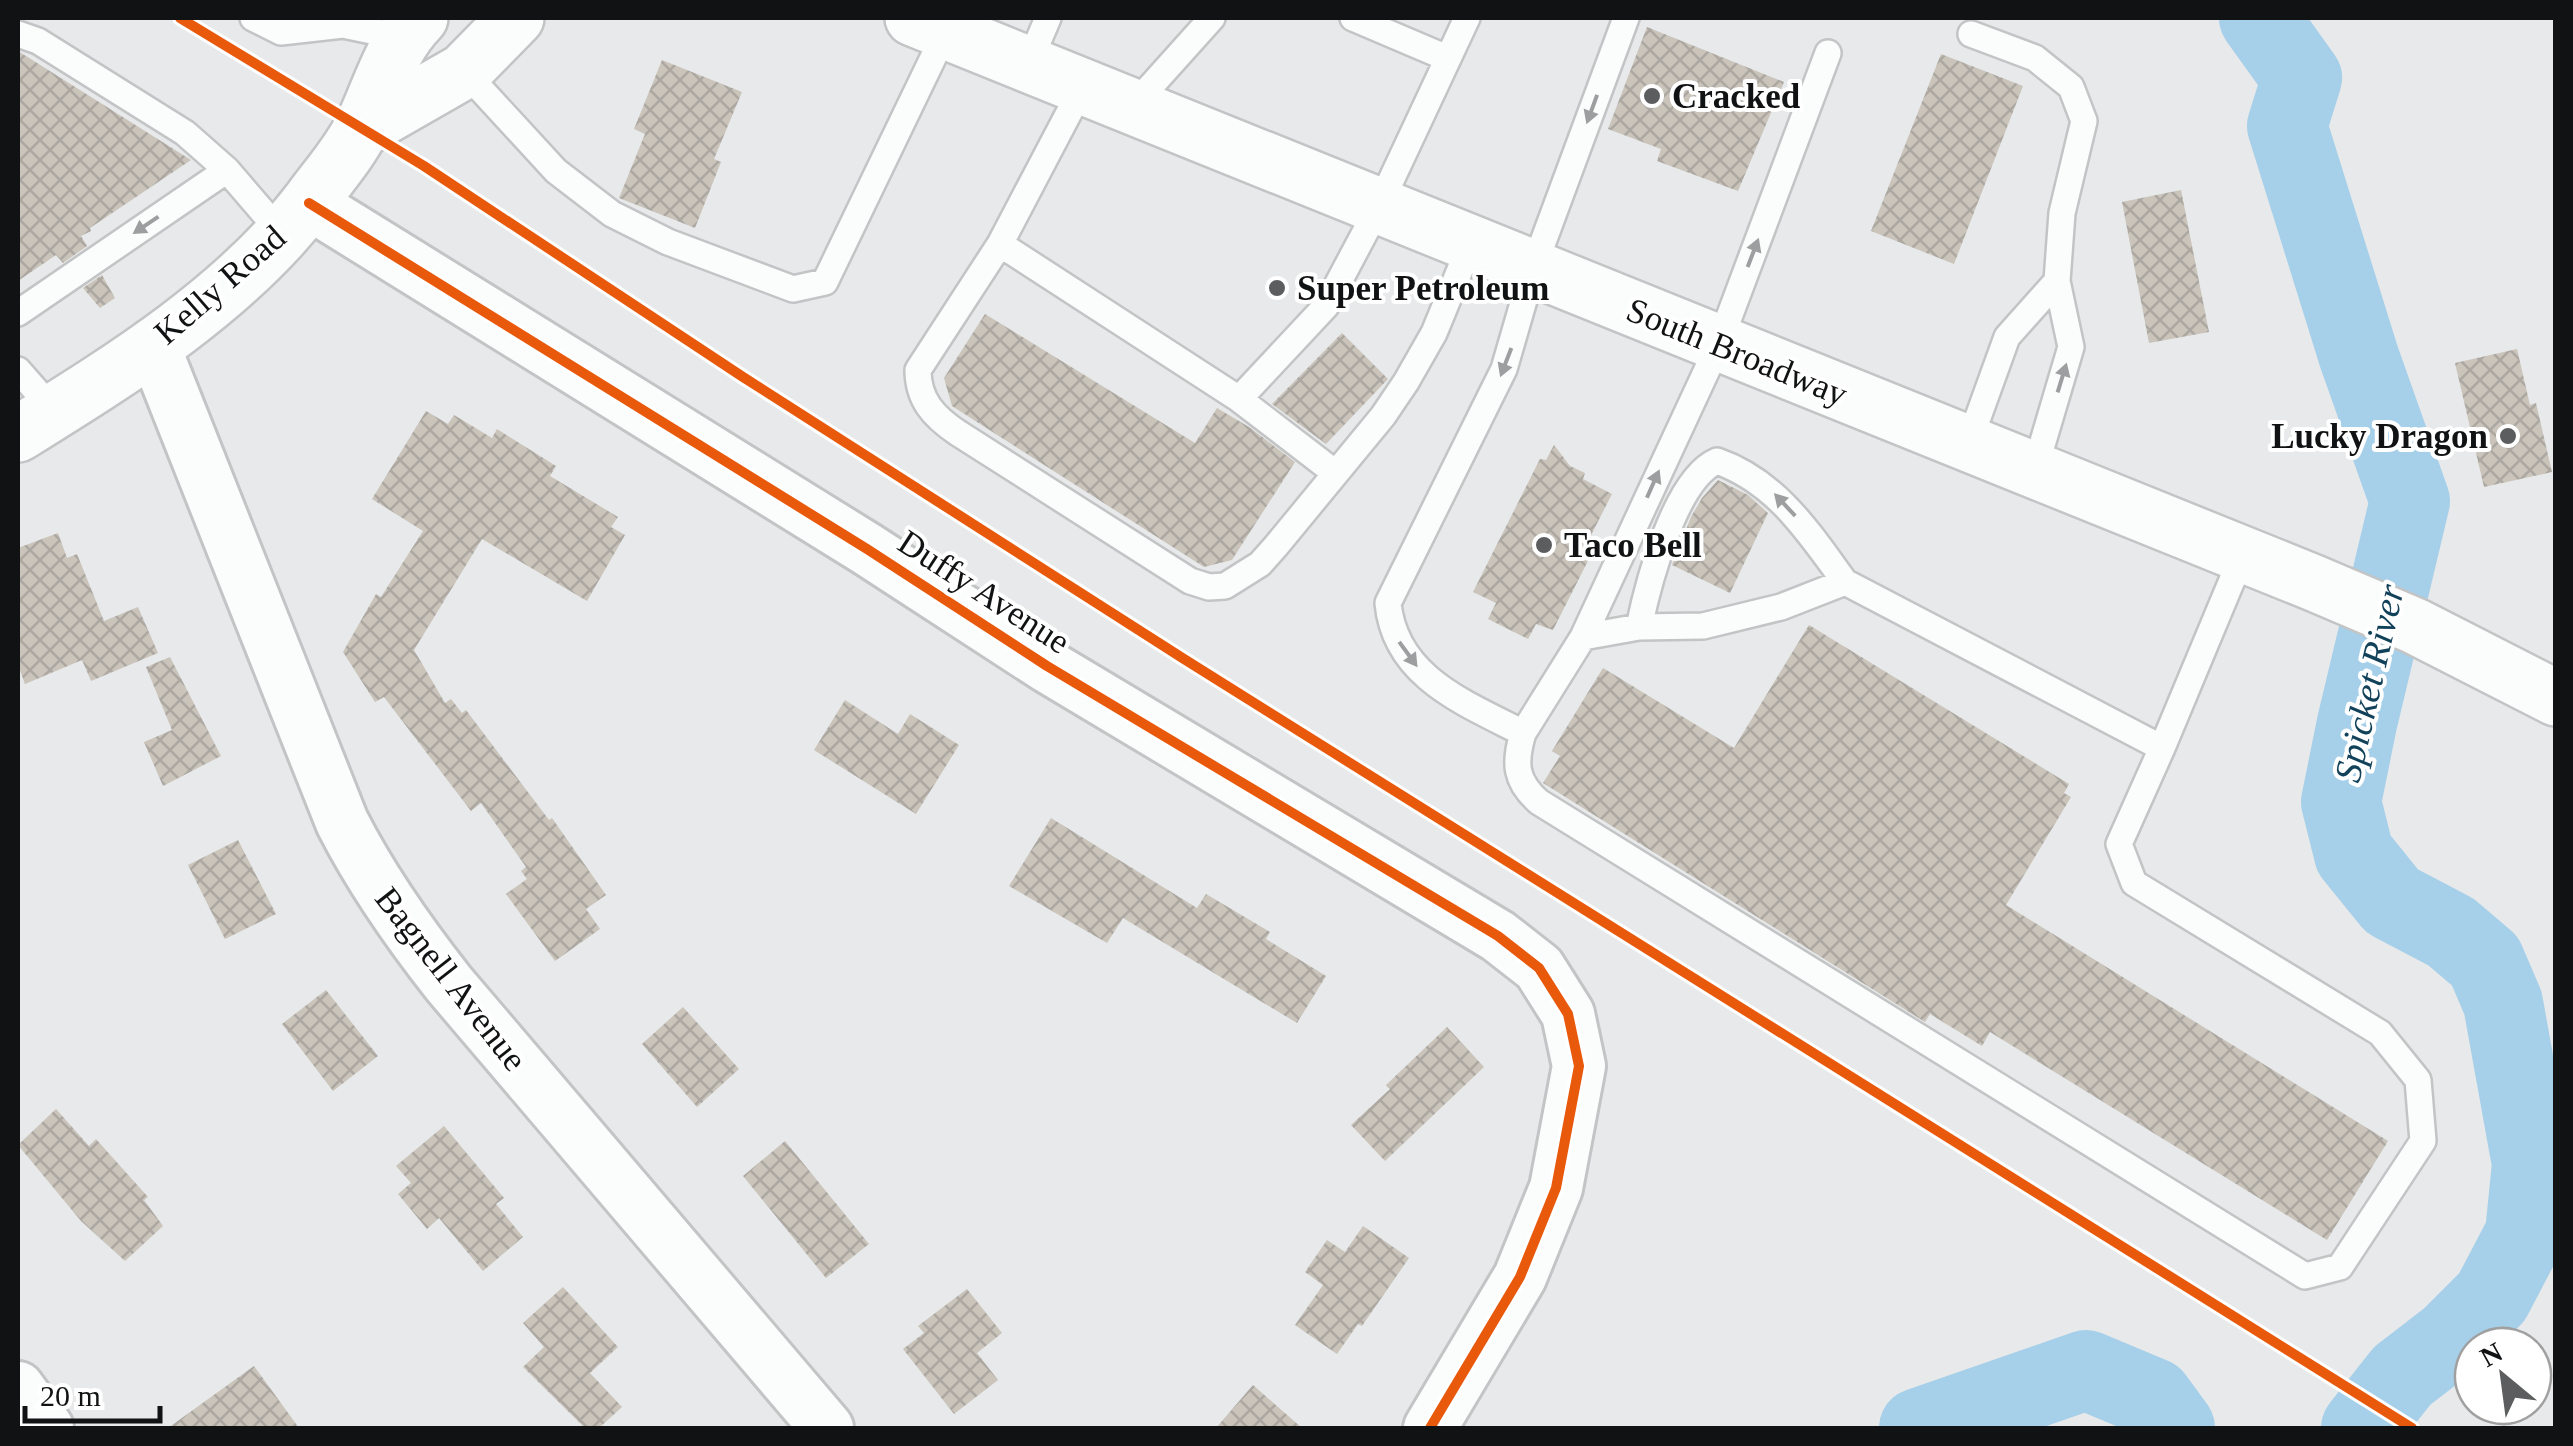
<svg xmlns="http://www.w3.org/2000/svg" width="2573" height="1446" font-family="'Times New Roman',serif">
  <defs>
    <pattern id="building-cross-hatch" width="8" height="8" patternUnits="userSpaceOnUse" patternTransform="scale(2.5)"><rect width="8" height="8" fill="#cac4bb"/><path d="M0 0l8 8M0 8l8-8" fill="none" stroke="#aca7a0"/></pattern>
  </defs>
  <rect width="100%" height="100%" fill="#e7e9ea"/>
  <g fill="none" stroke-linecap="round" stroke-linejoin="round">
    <!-- river -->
    <path stroke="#a6cfe9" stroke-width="80" d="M 2259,18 L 2302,78 L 2287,126 L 2359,357 L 2410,501 L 2357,723 L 2341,802 L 2354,854 L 2392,901 L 2451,932 L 2485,961 L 2503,1003 L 2532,1164 L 2525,1234 L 2492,1297 L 2450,1339 L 2402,1376 L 2361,1428
      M 1919,1428 L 2086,1370 L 2153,1398 L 2175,1428"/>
  </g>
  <!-- building -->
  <path fill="url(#building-cross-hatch)" d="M 1647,27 L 1784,82 L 1738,191 L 1657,161 L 1661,149 L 1608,129 Z
    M 18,51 L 191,160 L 90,228 L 91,231 L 81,236 L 87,246 L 63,263 L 56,255 L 18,281 Z
    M 1941,54 L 2023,86 L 1954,264 L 1871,231 Z
    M 662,60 L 742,92 L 714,159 L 721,162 L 695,228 L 619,198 L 645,134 L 634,129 Z
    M 2181,190 L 2209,332 L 2149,343 L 2122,202 Z
    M 102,275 L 115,298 L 100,308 L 83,288 Z
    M 985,314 L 1195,443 L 1217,408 L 1249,427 L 1295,462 L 1232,560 L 1204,567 L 952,406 L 944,378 Z
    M 1342,333 L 1388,379 L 1326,444 L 1272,404 Z
    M 2517,349 L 2530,405 L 2536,403 L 2552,472 L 2484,487 L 2455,363 Z
    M 426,411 L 448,424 L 454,415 L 492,438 L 497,429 L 556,466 L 550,476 L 618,517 L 611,527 L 625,535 L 587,601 L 482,539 L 414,650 L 445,703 L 451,699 L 462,713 L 466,710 L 549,820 L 552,818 L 606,895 L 586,909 L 600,929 L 555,961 L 506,894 L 527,879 L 521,871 L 526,867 L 481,803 L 471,811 L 384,697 L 375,702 L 343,652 L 376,594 L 381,597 L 423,531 L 372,499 Z
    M 1554,445 L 1570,466 L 1585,473 L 1583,479 L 1612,494 L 1587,543 L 1595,547 L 1553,630 L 1536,624 L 1528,639 L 1488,619 L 1496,603 L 1473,592 L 1540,459 L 1546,460 Z
    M 1718,480 L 1748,495 L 1768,513 L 1730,593 L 1672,565 L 1691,517 L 1702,498 Z
    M 58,533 L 67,558 L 77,554 L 104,621 L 138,607 L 158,653 L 91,681 L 82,660 L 25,684 L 18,665 L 18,548 Z
    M 1809,625 L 2069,784 L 2064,793 L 2071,797 L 2006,905 L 2388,1141 L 2327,1240 L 1990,1032 L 1982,1046 L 1930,1014 L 1925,1022 L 1543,783 L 1560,756 L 1552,751 L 1603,668 L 1734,748 Z
    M 170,657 L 221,756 L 163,786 L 144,742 L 172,730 L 146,667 Z
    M 845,700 L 898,734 L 910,714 L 959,745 L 916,814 L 814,750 Z
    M 1051,818 L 1197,908 L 1206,894 L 1270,932 L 1266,939 L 1326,976 L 1297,1023 L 1123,918 L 1107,943 L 1009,886 Z
    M 238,840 L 276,914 L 225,939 L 188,865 Z
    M 326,990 L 378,1056 L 333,1091 L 282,1024 Z
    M 683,1007 L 739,1069 L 697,1107 L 642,1044 Z
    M 1447,1027 L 1484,1067 L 1385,1161 L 1351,1125 L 1390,1089 L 1386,1085 Z
    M 56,1109 L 89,1146 L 96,1139 L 148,1197 L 144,1200 L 163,1226 L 125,1261 L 81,1221 L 18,1145 Z
    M 444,1126 L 504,1198 L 496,1204 L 523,1237 L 483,1271 L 439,1218 L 427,1229 L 398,1194 L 411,1183 L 396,1166 Z
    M 785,1141 L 869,1244 L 826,1278 L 743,1176 Z
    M 1363,1226 L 1409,1258 L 1362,1326 L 1358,1324 L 1337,1354 L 1295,1325 L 1323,1285 L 1305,1272 L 1327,1240 L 1345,1252 Z
    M 563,1287 L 618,1347 L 590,1373 L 622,1407 L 599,1428 L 585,1428 L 523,1367 L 544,1347 L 523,1323 Z
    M 967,1289 L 1002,1333 L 977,1353 L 998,1380 L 954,1414 L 903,1349 L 924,1333 L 918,1326 Z
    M 254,1366 L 299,1428 L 168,1428 Z
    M 1253,1385 L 1302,1428 L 1216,1428 Z"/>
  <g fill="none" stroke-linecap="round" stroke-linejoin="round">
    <!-- lane casing -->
    <g stroke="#c3c4c5" stroke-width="30">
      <path id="lane" d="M 253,18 L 281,32 L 343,25 L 401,37
        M 1353,18 L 1447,58
        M 1626,18 L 1533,269 L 1504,369 L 1388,603 C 1395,677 1465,703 1523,733 L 1583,637 L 1639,627 L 1703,626 L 1781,607 L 1845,582 L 2162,748 L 2243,554
        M 18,34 L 38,41 L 185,133 L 227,170 L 282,234
        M 1971,34 L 2035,58 L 2071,87 L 2084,121 L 2062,213 L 2057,281 L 2071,347 L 2034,472
        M 1028,65 L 1048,18
        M 464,71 L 556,171 L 612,214 L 668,242 L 793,289 L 825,282 L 946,31
        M 1083,86 L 1000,244 L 1239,399 L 1326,306 L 1379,206 L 1467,18
        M 1133,106 L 1212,18
        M 1000,244 L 918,370 C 918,400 934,417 958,433 L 1190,581 L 1209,587 L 1225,586 L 1260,564 L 1276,546 L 1383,416 L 1406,382 L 1434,333 L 1471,243
        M 18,313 L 227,170
        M 18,370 L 54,411
        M 1239,399 L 1334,472
        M 1968,445 L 2007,337 L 2057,281
        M 1639,627 C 1648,584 1675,479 1717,461 C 1777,482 1809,533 1845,582
        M 1583,637 L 1719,344 L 1828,53
        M 1523,733 C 1514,763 1515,781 1539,802 L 2305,1276 L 2340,1267 L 2423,1141 L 2418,1080 L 2380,1033 L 2134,883 L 2119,844 L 2162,748"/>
    </g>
    <!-- street casing -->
    <g stroke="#c3c4c5" stroke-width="58">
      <path id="street" d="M 309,203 L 867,549 L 1047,666 L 1498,936 L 1539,968 L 1568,1014 L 1579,1066 L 1556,1188 L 1520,1277 L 1430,1428
        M 153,345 L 342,822 C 372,881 408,932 449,984 L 827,1428
        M 18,1388 L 47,1428"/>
    </g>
    <!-- secondary casing -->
    <g stroke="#c3c4c5" stroke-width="60">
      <path id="secondary" d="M 18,434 C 121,370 236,299 311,200 C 328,177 351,151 363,125 C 381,87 391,47 420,18"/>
    </g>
    <!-- primary casing -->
    <g stroke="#c3c4c5" stroke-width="60">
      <path id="primary" d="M 913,18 L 2314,583 L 2415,626 L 2556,698
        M 361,130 L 464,71 L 516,18"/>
    </g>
    <!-- lane -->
    <use href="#lane" stroke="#fbfcfc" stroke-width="25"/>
    <!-- street -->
    <use href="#street" stroke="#fbfcfc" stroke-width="52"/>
    <!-- secondary -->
    <use href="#secondary" stroke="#fbfcfc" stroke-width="55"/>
    <!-- primary -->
    <use href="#primary" stroke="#fbfcfc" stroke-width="55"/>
    <!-- cycleway casing -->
    <g stroke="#fff" stroke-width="16">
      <path id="cycleway" d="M 180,18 L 424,166 L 743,377 L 1184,659 L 2412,1428
        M 309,203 L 867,549 L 1047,666 L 1498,936 L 1539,968 L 1568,1014 L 1579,1066 L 1556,1188 L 1520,1277 L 1430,1428"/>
    </g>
    <!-- cycleway -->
    <use href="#cycleway" stroke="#e8590c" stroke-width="10"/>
  </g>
  <!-- one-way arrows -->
  <defs><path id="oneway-solid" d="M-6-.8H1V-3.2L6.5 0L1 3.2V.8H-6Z" transform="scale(2.5)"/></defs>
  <g fill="#9d9e9f">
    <use href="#oneway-solid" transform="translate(1592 109) rotate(110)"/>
    <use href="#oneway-solid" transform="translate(146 225) rotate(146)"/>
    <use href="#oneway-solid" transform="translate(1753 253) rotate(-69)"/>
    <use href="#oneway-solid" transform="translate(1506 362) rotate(111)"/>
    <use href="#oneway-solid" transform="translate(2062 378) rotate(-73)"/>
    <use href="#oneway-solid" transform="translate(1653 484) rotate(-66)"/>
    <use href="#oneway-solid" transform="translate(1785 505) rotate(-133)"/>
    <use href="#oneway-solid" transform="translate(1408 654) rotate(54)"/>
  </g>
  <!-- markers -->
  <g fill="#5c5d5e" stroke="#fff" stroke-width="4">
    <circle cx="1652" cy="96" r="10"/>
    <circle cx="1277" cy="288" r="10"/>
    <circle cx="2508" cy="436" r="10"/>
    <circle cx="1544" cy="545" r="10"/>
  </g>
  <g text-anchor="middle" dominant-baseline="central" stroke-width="8" stroke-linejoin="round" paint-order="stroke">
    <!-- poi labels -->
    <g font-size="35" font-weight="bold" fill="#111213" stroke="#fff" text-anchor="start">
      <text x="1672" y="96">Cracked</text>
      <text x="1297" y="288">Super Petroleum</text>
      <text x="2488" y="436" text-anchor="end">Lucky Dragon</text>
      <text x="1564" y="545">Taco Bell</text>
    </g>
    <!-- street labels -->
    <g font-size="35" fill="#111213" stroke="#fff">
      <text transform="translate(220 285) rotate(-41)">Kelly Road</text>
      <text transform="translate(1737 352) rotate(22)">South Broadway</text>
      <text transform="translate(984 592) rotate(33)">Duffy Avenue</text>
      <text transform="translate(451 979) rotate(52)">Bagnell Avenue</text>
    </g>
    <!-- water labels -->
    <g font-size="38" font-style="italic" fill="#12415a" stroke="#fff">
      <text transform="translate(2369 683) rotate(-77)">Spicket River</text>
    </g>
  </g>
  <!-- border -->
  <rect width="2573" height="1446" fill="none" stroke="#111213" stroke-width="40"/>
  <!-- north arrow -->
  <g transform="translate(2503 1376) rotate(331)"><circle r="48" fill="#ffffff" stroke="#a0a0a1" stroke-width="2.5"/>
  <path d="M0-8L18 38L0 25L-18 38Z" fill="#5c5d5e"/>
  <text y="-15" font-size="28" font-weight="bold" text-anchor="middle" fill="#111213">N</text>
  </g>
  <!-- scale -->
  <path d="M25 1406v15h135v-15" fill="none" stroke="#111213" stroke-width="5"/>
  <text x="40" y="1406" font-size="30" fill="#111213" stroke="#ffffff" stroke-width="8" paint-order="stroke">20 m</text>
</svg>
